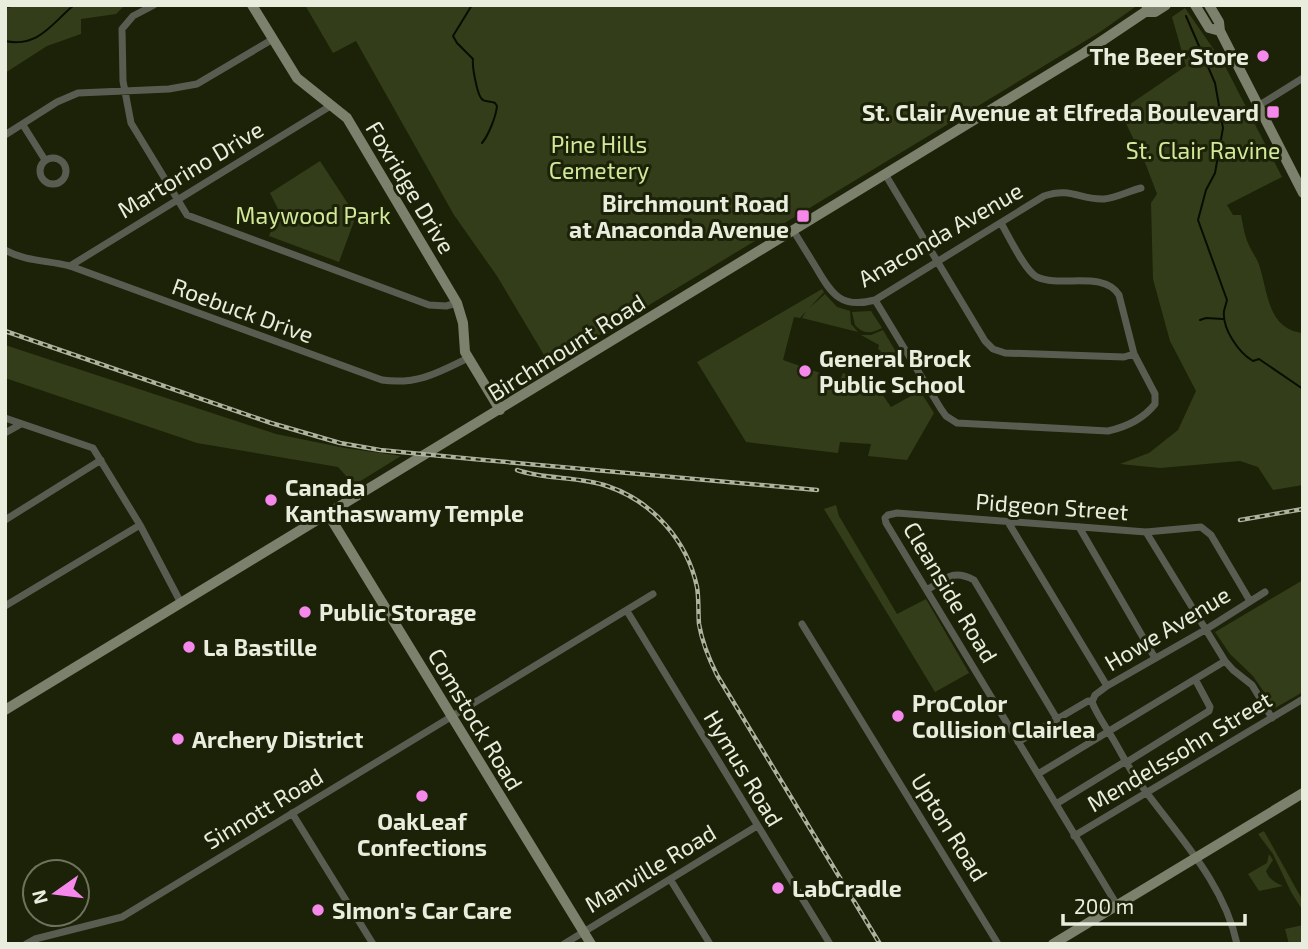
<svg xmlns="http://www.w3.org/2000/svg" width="1308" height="949" font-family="'Exo 2',sans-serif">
  <rect width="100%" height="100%" fill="#1b2207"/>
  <!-- green -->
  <path fill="#343d1a" d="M 18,5 L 125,5 L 116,14 L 81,19 L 81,34 L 47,46 L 5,73 L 5,9 Z
    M 305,5 L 1138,5 L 1100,32 L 550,365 L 497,276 L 454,215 L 356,41 L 333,53 Z
    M 1185,8 L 1224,64 L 1282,177 L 1227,205 L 1233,215 L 1241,215 C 1243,224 1244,234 1248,243 C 1251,251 1258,259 1260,268 C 1268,293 1268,329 1303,333 L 1303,485 L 1273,490 L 1258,467 L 1240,461 L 1160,468 L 1120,464 L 1149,453 L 1178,430 L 1196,391 L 1170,341 L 1153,279 L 1151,203 L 1157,194 L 1146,165 L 1120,111 L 1186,66 L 1172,17 Z
    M 320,161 L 356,216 L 339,262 L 269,236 L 279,211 L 270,193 Z
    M 822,289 L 824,292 L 800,318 L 794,317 L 783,360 L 840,380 L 843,373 L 858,379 L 869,375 L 891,407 L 920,391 L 934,413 L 907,460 L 868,456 L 871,444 L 840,442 L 838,453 L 746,442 L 697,362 Z
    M 825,294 L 837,307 L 850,311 L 851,324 L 858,332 L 802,318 L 807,310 Z
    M 871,311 L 882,328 C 871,334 863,334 855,325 L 852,312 Z
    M 883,330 L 896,352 L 885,360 L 879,355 L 881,351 L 878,349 L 879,345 L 861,335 L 871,335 Z
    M 5,345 L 276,434 L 345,448 L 401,456 L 354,485 L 338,467 L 197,443 L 5,378 Z
    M 836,505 L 839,516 L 897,614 L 926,599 L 969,673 L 935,692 L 824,509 Z
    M 1303,580 L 1303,692 L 1275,708 L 1253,676 L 1230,654 L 1215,632 Z
    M 1264,831 L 1303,901 L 1303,911 L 1291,892 L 1273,854 L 1258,834 Z
    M 1269,854 L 1273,860 L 1266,871 C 1269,879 1275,883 1283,886 L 1259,891 L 1248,874 L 1267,863 Z
    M 1303,925 L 1303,942 L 1289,944 L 1285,929 Z"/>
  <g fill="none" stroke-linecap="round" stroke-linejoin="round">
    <!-- stream -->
    <path stroke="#080d00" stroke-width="2" d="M 472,5 L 453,36 L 457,43 L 473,59 C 472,65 477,97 483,100 C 486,102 491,101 495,103 L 497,106 C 496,117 488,136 482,143
      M 1186,16 L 1215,83 L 1223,128 L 1215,173 L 1206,190 L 1198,220 L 1227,300 C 1226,304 1225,307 1224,311 C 1222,329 1239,353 1253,361 L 1259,359 L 1303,389
      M 5,41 C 39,48 52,23 74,5
      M 1200,320 L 1206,318 L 1223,319"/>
    <!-- street -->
    <path stroke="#595d51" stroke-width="7" d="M 154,5 L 133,16 L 122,29 L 123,81 L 131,123 L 187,215 L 429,305 L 446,306 L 457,303
      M 1258,106 L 1303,78
      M 23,125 L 45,160
      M 5,135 L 57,102 L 78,93 L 169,89 L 197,84 L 273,39
      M40 171a13 13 0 1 1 26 0a13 13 0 1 1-26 0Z
      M 885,174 L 985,341 L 993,349 L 1005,353 L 1124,357 L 1134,354
      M 793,230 C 801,243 809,256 817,269 C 832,295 842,309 875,300 L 1044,196 C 1072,187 1079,200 1104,199 C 1116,198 1129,191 1141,188
      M 5,250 C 26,262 48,260 70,266 L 382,380 C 416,385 438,373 468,358
      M 70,266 L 332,105
      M 875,300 L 941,409 L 946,416 L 957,423 L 1108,431 C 1126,427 1144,418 1155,404 L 1155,394 L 1134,354 L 1119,295 C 1103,270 1061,288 1037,277 C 1025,271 1008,235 1001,223
      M 5,418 L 93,448 L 140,525 L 181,603
      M 5,433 L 21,424
      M 5,520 L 101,460
      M 1008,522 L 1107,686
      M 1079,527 L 1155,658
      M 1146,532 L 1225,661 L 1233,670 L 1252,685 L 1272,718
      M 927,590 C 946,578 953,569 974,580 L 1057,719
      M 5,606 L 140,525
      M 627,611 L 830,944
      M 802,624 L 998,944
      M 1018,742 L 1088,701 L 1092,702
      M 1127,762 L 1209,711 L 1210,707 L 1195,679
      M 1038,774 L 1225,661
      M 1056,804 L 1126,761
      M 292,813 L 373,944
      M 1074,836 L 1303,699
      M 670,879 L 710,944
      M 1117,905 L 886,523 L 885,518 L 888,515 L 897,513 L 1146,532 L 1201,527 L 1211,535 L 1250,601
      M 26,944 L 35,939 L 122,917 L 653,594
      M 564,944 L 757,826
      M 1237,944 C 1224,882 1177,835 1141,785 C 1130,771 1122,754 1113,739 C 1106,727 1097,715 1092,702 L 1095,695 L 1107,686 L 1205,630 L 1265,592"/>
    <!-- secondary -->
    <path stroke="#7b816d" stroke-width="10" d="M 252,5 L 297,78 L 347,118 L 457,303 L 463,323 L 465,352 L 500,410
      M 1195,5 L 1209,28 L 1220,31
      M 1209,5 L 1219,22 L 1220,31 L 1303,193
      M 1145,12 L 1155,12 L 1166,5
      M 328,514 L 591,944
      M 5,710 L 1084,53 L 1145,12 L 1149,5
      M 1053,944 L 1303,793"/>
    <!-- rail casing -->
    <g stroke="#aeb3a0" stroke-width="4.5">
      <path id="rail" d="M 5,331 L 271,423 L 340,443 L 380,450 L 473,459 L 817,490
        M 517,470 C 546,480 578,476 607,486 C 652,501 687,540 697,587 C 699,599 698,612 699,624 C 702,642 709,659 717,675 L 880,944
        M 1240,520 L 1303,509"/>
    </g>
    <!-- rail -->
    <use href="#rail" stroke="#1b2207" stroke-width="2" stroke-dasharray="5" stroke-linecap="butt"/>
  </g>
  <!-- markers -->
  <g fill="#f788eb" stroke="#1b2207" stroke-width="2.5">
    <circle cx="1263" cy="56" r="7"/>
    <rect x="1266" y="105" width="14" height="14" rx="3.5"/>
    <rect x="796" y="209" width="14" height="14" rx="3.5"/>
    <circle cx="805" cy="371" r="7"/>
    <circle cx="271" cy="500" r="7"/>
    <circle cx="305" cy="612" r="7"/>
    <circle cx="189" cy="647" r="7"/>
    <circle cx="898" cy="716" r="7"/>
    <circle cx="178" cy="739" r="7"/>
    <circle cx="422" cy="796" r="7"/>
    <circle cx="778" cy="888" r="7"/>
    <circle cx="318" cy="910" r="7"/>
  </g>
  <g text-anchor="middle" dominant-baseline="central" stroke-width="6" stroke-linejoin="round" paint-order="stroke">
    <!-- poi labels -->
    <g font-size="23" font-weight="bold" fill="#e8eddd" stroke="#1b2207" text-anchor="start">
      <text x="1249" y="56" text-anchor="end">The Beer Store</text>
      <text x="1259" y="112" text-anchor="end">St. Clair Avenue at Elfreda Boulevard</text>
      <text x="789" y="203" text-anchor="end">Birchmount Road<tspan x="789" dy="26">at Anaconda Avenue</tspan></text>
      <text x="819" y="358">General Brock<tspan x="819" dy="26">Public School</tspan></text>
      <text x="285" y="487">Canada<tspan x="285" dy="26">Kanthaswamy Temple</tspan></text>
      <text x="319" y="612">Public Storage</text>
      <text x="203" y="647">La Bastille</text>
      <text x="912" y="703">ProColor<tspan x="912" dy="26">Collision Clairlea</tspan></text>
      <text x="192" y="739">Archery District</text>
      <text x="422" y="821" text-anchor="middle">OakLeaf<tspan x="422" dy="26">Confections</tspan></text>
      <text x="792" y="888">LabCradle</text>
      <text x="332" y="910">SImon's Car Care</text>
    </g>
    <!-- park labels -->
    <g font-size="23" fill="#d3e99a" stroke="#1b2207">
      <text x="599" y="144">Pine Hills<tspan x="599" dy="26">Cemetery</tspan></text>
      <text x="1203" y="150">St. Clair Ravine</text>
      <text x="313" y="215">Maywood Park</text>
    </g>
    <!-- street labels -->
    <g font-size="23" fill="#e8eddd" stroke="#1b2207">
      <text transform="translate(190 169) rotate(-31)">Martorino Drive</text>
      <text transform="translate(411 187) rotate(59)">Foxridge Drive</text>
      <text transform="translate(940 234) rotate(-30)">Anaconda Avenue</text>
      <text transform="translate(243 310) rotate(20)">Roebuck Drive</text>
      <text transform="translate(566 347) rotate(-32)">Birchmount Road</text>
      <text transform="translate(1052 506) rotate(4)">Pidgeon Street</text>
      <text transform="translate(951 592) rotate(59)">Cleanside Road</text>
      <text transform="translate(1167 628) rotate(-31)">Howe Avenue</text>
      <text transform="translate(476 719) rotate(59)">Comstock Road</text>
      <text transform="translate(1179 751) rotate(-31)">Mendelssohn Street</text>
      <text transform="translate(744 768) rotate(59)">Hymus Road</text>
      <text transform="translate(263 808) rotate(-31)">Sinnott Road</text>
      <text transform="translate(950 827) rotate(58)">Upton Road</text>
      <text transform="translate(650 868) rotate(-31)">Manville Road</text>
    </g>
  </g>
  <!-- border -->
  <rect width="1308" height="949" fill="none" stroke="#e8eddd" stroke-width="14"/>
  <!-- north arrow -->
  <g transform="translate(56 893) rotate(256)"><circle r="33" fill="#1b2207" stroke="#6d735d" stroke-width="2"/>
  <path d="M0-5L12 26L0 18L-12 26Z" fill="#f788eb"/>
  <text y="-10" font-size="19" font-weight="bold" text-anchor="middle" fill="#e8eddd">N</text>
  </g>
  <!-- scale -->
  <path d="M1063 914v10h182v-10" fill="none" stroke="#e8eddd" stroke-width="3.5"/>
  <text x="1074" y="914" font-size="21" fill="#e8eddd" stroke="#1b2207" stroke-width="5" paint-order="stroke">200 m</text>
</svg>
